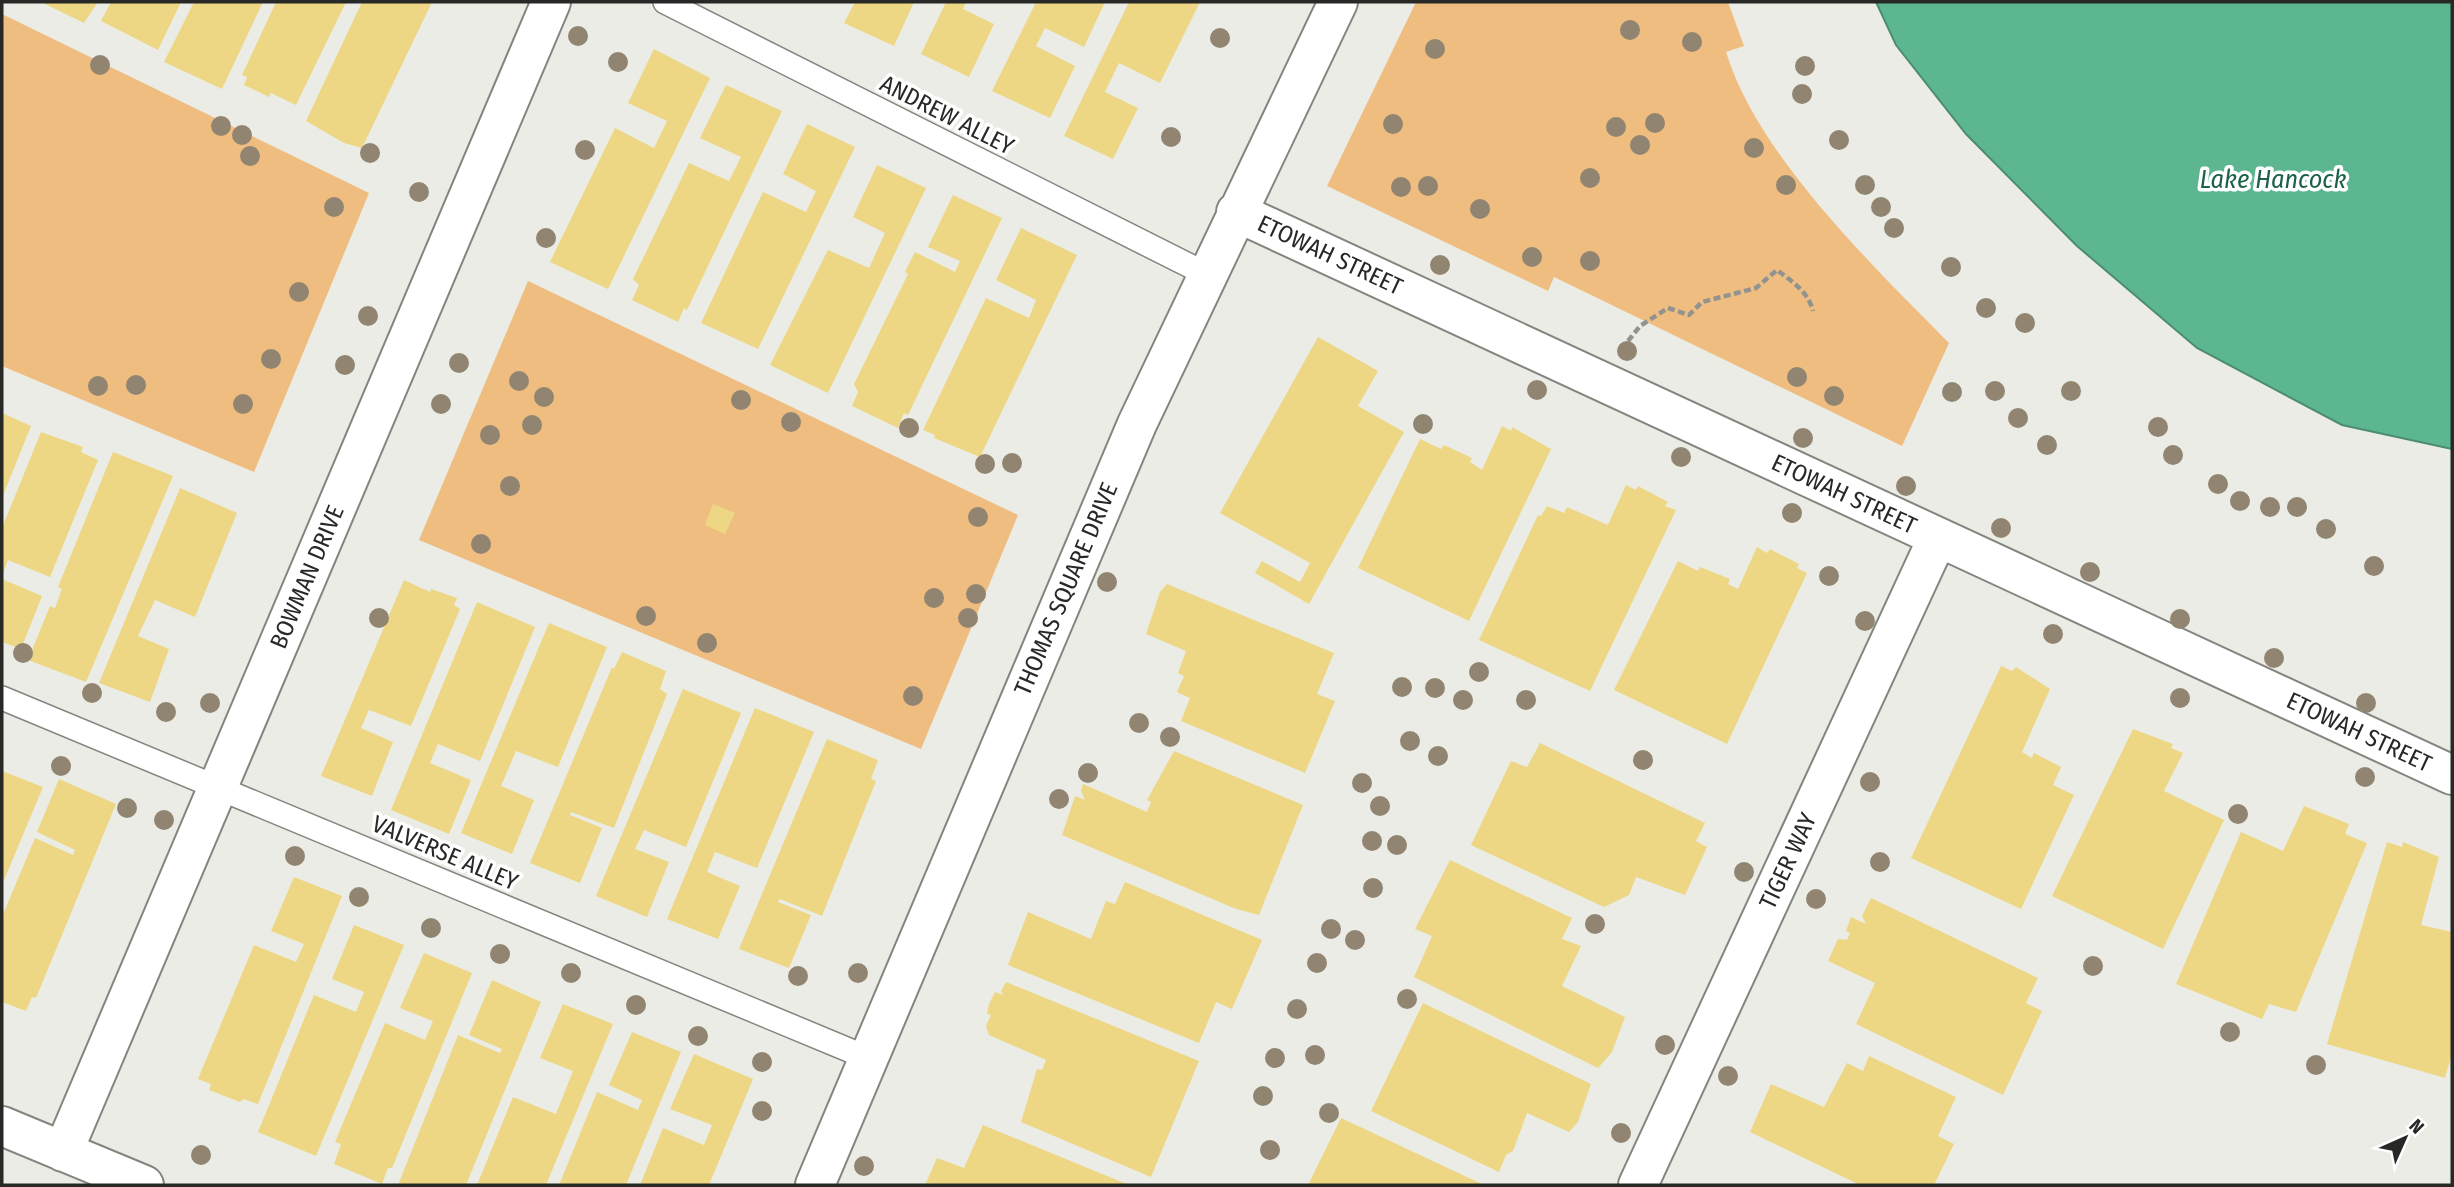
<svg xmlns="http://www.w3.org/2000/svg" width="2454" height="1187" font-family="'Fira Sans Condensed',sans-serif">
  <rect width="100%" height="100%" fill="#ebece5"/>
  <!-- green -->
  <path fill="#efbd7f" d="M 1416,2 L 1728,2 L 1744,46 L 1726,52 C 1758,156 1873,266 1949,343 L 1902,446 L 1554,277 L 1548,291 L 1327,186 Z
    M 2,14 L 369,193 L 254,472 L 2,366 Z
    M 528,281 L 1018,515 L 921,749 L 419,540 Z"/>
  <!-- water -->
  <path fill="#5cb791" stroke="#4c8c71" stroke-width="2" d="M 1876,2 L 2452,2 L 2452,449 L 2342,425 L 2197,348 L 2077,246 L 1966,134 L 1896,45 Z"/>
  <!-- building -->
  <path fill="#edd785" d="M 41,2 L 98,2 L 84,23 Z
    M 111,2 L 181,2 L 158,50 L 101,21 Z
    M 194,2 L 263,2 L 222,89 L 164,62 Z
    M 276,2 L 346,2 L 296,105 L 271,93 L 269,97 L 244,85 L 247,77 L 242,75 Z
    M 362,2 L 432,2 L 362,148 L 344,143 L 306,121 Z
    M 855,2 L 914,2 L 894,46 L 844,23 Z
    M 946,2 L 966,2 L 963,9 L 994,24 L 969,77 L 921,54 Z
    M 1036,2 L 1105,2 L 1084,47 L 1045,28 L 1036,46 L 1075,66 L 1050,118 L 992,91 Z
    M 1129,2 L 1200,2 L 1160,83 L 1119,63 L 1105,92 L 1138,108 L 1113,159 L 1064,136 Z
    M 654,49 L 710,78 L 608,289 L 550,262 L 615,128 L 654,148 L 667,121 L 628,103 Z
    M 726,85 L 782,111 L 687,310 L 684,308 L 678,322 L 632,300 L 639,285 L 633,279 L 689,163 L 729,181 L 741,157 L 700,138 Z
    M 807,124 L 855,147 L 758,349 L 701,323 L 763,192 L 806,212 L 816,191 L 783,174 Z
    M 877,165 L 926,188 L 828,393 L 770,365 L 828,250 L 869,268 L 885,233 L 853,217 Z
    M 953,195 L 1002,218 L 908,415 L 904,413 L 898,428 L 852,406 L 858,392 L 854,384 L 908,274 L 905,272 L 915,252 L 955,272 L 960,261 L 928,247 Z
    M 1021,228 L 1077,255 L 980,457 L 934,438 L 935,435 L 923,430 L 986,298 L 1029,318 L 1036,300 L 996,280 Z
    M 1318,337 L 1378,371 L 1358,406 L 1404,432 L 1309,604 L 1255,573 L 1262,561 L 1300,582 L 1310,563 L 1220,513 Z
    M 2,413 L 31,426 L 2,498 Z
    M 1502,426 L 1511,431 L 1512,427 L 1551,449 L 1469,621 L 1358,568 L 1420,439 L 1441,449 L 1444,445 L 1472,458 L 1470,462 L 1482,470 Z
    M 41,432 L 83,447 L 81,452 L 98,460 L 50,577 L 8,560 L 2,576 L 2,528 Z
    M 113,452 L 173,476 L 86,682 L 28,660 L 50,606 L 55,608 L 62,589 L 58,587 Z
    M 1626,485 L 1636,490 L 1638,486 L 1668,502 L 1665,506 L 1676,510 L 1590,691 L 1479,640 L 1538,515 L 1541,516 L 1547,506 L 1564,513 L 1567,507 L 1608,525 Z
    M 180,488 L 237,513 L 195,617 L 155,600 L 138,636 L 169,649 L 150,702 L 99,683 Z
    M 713,504 L 735,513 L 725,534 L 705,525 Z
    M 1757,547 L 1767,553 L 1770,549 L 1799,564 L 1797,568 L 1807,573 L 1727,744 L 1614,690 L 1678,561 L 1698,571 L 1700,567 L 1730,579 L 1728,584 L 1738,589 Z
    M 2,579 L 42,596 L 21,649 L 2,642 Z
    M 404,580 L 430,592 L 431,589 L 457,598 L 454,605 L 460,609 L 411,726 L 369,710 L 361,728 L 393,742 L 372,796 L 321,776 Z
    M 1167,584 L 1334,653 L 1317,694 L 1335,701 L 1305,773 L 1181,721 L 1190,698 L 1177,692 L 1184,676 L 1178,673 L 1186,651 L 1146,634 L 1160,592 Z
    M 477,602 L 535,627 L 480,761 L 438,744 L 430,763 L 471,780 L 449,834 L 391,810 Z
    M 549,623 L 607,647 L 558,767 L 516,751 L 501,786 L 534,800 L 512,854 L 461,833 Z
    M 622,652 L 666,671 L 660,689 L 667,694 L 614,828 L 571,812 L 570,815 L 602,828 L 580,883 L 530,863 L 612,667 L 614,669 Z
    M 2001,666 L 2012,671 L 2016,667 L 2050,689 L 2022,752 L 2032,758 L 2034,753 L 2061,767 L 2053,785 L 2074,795 L 2021,909 L 1911,858 Z
    M 683,689 L 741,713 L 686,847 L 644,830 L 635,849 L 669,862 L 647,917 L 596,896 Z
    M 755,708 L 814,732 L 757,868 L 715,852 L 707,872 L 740,886 L 718,939 L 667,919 Z
    M 2133,729 L 2173,744 L 2171,748 L 2183,753 L 2164,791 L 2224,820 L 2163,949 L 2052,896 Z
    M 827,739 L 878,760 L 871,779 L 876,781 L 822,916 L 780,899 L 778,902 L 811,915 L 789,968 L 739,949 Z
    M 1540,743 L 1705,823 L 1696,841 L 1707,847 L 1685,895 L 1636,877 L 1629,895 L 1604,907 L 1471,845 L 1511,761 L 1527,767 Z
    M 1174,751 L 1303,805 L 1259,915 L 1236,909 L 1062,835 L 1075,796 L 1085,800 L 1081,791 L 1083,784 L 1147,812 L 1151,802 L 1147,800 Z
    M 2,771 L 43,787 L 2,885 L 3,835 Z
    M 59,779 L 116,804 L 36,998 L 32,997 L 26,1011 L 2,1002 L 2,917 L 35,838 L 73,855 L 75,850 L 37,832 Z
    M 2304,806 L 2349,824 L 2345,834 L 2367,843 L 2296,1012 L 2269,1004 L 2262,1019 L 2176,984 L 2241,832 L 2283,851 Z
    M 2387,842 L 2402,847 L 2403,842 L 2439,857 L 2421,925 L 2452,932 L 2452,1053 L 2445,1078 L 2327,1044 Z
    M 1450,860 L 1572,918 L 1562,939 L 1581,946 L 1562,986 L 1625,1017 L 1612,1052 L 1598,1068 L 1414,977 L 1432,936 L 1415,929 Z
    M 294,877 L 342,896 L 258,1104 L 243,1099 L 240,1102 L 209,1090 L 211,1084 L 198,1079 L 254,945 L 296,962 L 304,944 L 271,931 Z
    M 1125,882 L 1262,940 L 1232,1009 L 1216,1002 L 1199,1043 L 1008,965 L 1028,912 L 1091,939 L 1106,901 L 1115,904 Z
    M 1871,898 L 2038,978 L 2026,1003 L 2042,1011 L 2003,1095 L 1856,1024 L 1875,983 L 1828,961 L 1838,939 L 1847,940 L 1850,933 L 1846,931 L 1851,917 L 1866,924 L 1862,916 Z
    M 354,925 L 404,945 L 316,1156 L 258,1132 L 314,995 L 356,1012 L 364,992 L 332,979 Z
    M 424,953 L 472,973 L 392,1168 L 388,1168 L 382,1184 L 334,1164 L 341,1144 L 335,1142 L 385,1023 L 425,1040 L 433,1021 L 400,1008 Z
    M 492,980 L 541,1002 L 466,1185 L 398,1185 L 458,1035 L 500,1053 L 502,1049 L 469,1035 Z
    M 1006,982 L 1199,1061 L 1151,1177 L 1021,1122 L 1037,1069 L 1042,1070 L 1046,1060 L 989,1035 L 986,1026 L 991,1015 L 987,1014 L 989,1004 L 995,992 L 1003,995 L 1001,991 Z
    M 1423,1003 L 1591,1084 L 1578,1122 L 1569,1132 L 1527,1113 L 1513,1151 L 1506,1155 L 1499,1172 L 1371,1111 Z
    M 563,1004 L 613,1024 L 546,1185 L 477,1185 L 513,1097 L 556,1114 L 573,1071 L 540,1058 Z
    M 632,1032 L 681,1052 L 626,1185 L 559,1185 L 597,1092 L 638,1110 L 642,1100 L 609,1085 Z
    M 694,1054 L 753,1079 L 709,1185 L 640,1185 L 663,1128 L 704,1145 L 712,1125 L 670,1109 Z
    M 1869,1056 L 1956,1097 L 1938,1136 L 1954,1144 L 1934,1185 L 1860,1185 L 1750,1132 L 1771,1084 L 1824,1107 L 1847,1063 L 1863,1071 Z
    M 1341,1118 L 1484,1185 L 1308,1185 Z
    M 983,1125 L 1129,1185 L 925,1185 L 937,1158 L 964,1168 Z"/>
  <g fill="none" stroke-linecap="round" stroke-linejoin="round">
    <!-- lane casing -->
    <g stroke="#84857f" stroke-width="26">
      <path id="lane" d="M 665,2 L 1206,274
        M 2,698 L 868,1058"/>
    </g>
    <!-- street casing -->
    <g stroke="#84857f" stroke-width="42">
      <path id="street" d="M 1236,212 L 2452,775
        M 2,1126 L 144,1185
        M 63,1152 L 551,2
        M 815,1185 L 1137,424 L 1338,2
        M 1638,1185 L 1938,537"/>
    </g>
    <!-- path -->
    <path stroke="#92938e" stroke-width="4.5" stroke-dasharray="7 3.5" stroke-linecap="butt" d="M 1628,341 L 1640,326 L 1668,308 L 1689,315 L 1702,302 L 1756,288 L 1777,270 C 1791,281 1808,291 1813,311"/>
    <!-- lane -->
    <use href="#lane" stroke="#fff" stroke-width="23"/>
    <!-- street -->
    <use href="#street" stroke="#fff" stroke-width="38"/>
  </g>
  <!-- trees -->
  <g fill="#918572">
    <circle cx="1630" cy="30" r="10"/>
    <circle cx="578" cy="36" r="10"/>
    <circle cx="1220" cy="38" r="10"/>
    <circle cx="1692" cy="42" r="10"/>
    <circle cx="1435" cy="49" r="10"/>
    <circle cx="618" cy="62" r="10"/>
    <circle cx="100" cy="65" r="10"/>
    <circle cx="1805" cy="66" r="10"/>
    <circle cx="1802" cy="94" r="10"/>
    <circle cx="1655" cy="123" r="10"/>
    <circle cx="1393" cy="124" r="10"/>
    <circle cx="221" cy="126" r="10"/>
    <circle cx="1616" cy="127" r="10"/>
    <circle cx="242" cy="135" r="10"/>
    <circle cx="1171" cy="137" r="10"/>
    <circle cx="1839" cy="140" r="10"/>
    <circle cx="1640" cy="145" r="10"/>
    <circle cx="1754" cy="148" r="10"/>
    <circle cx="585" cy="150" r="10"/>
    <circle cx="370" cy="153" r="10"/>
    <circle cx="250" cy="156" r="10"/>
    <circle cx="1590" cy="178" r="10"/>
    <circle cx="1786" cy="185" r="10"/>
    <circle cx="1865" cy="185" r="10"/>
    <circle cx="1428" cy="186" r="10"/>
    <circle cx="1401" cy="187" r="10"/>
    <circle cx="419" cy="192" r="10"/>
    <circle cx="334" cy="207" r="10"/>
    <circle cx="1881" cy="207" r="10"/>
    <circle cx="1480" cy="209" r="10"/>
    <circle cx="1894" cy="228" r="10"/>
    <circle cx="546" cy="238" r="10"/>
    <circle cx="1532" cy="257" r="10"/>
    <circle cx="1590" cy="261" r="10"/>
    <circle cx="1440" cy="265" r="10"/>
    <circle cx="1951" cy="267" r="10"/>
    <circle cx="299" cy="292" r="10"/>
    <circle cx="1986" cy="308" r="10"/>
    <circle cx="368" cy="316" r="10"/>
    <circle cx="2025" cy="323" r="10"/>
    <circle cx="1627" cy="351" r="10"/>
    <circle cx="271" cy="359" r="10"/>
    <circle cx="459" cy="363" r="10"/>
    <circle cx="345" cy="365" r="10"/>
    <circle cx="1797" cy="377" r="10"/>
    <circle cx="519" cy="381" r="10"/>
    <circle cx="136" cy="385" r="10"/>
    <circle cx="98" cy="386" r="10"/>
    <circle cx="1537" cy="390" r="10"/>
    <circle cx="1995" cy="391" r="10"/>
    <circle cx="2071" cy="391" r="10"/>
    <circle cx="1952" cy="392" r="10"/>
    <circle cx="1834" cy="396" r="10"/>
    <circle cx="544" cy="397" r="10"/>
    <circle cx="741" cy="400" r="10"/>
    <circle cx="243" cy="404" r="10"/>
    <circle cx="441" cy="404" r="10"/>
    <circle cx="2018" cy="418" r="10"/>
    <circle cx="791" cy="422" r="10"/>
    <circle cx="1423" cy="424" r="10"/>
    <circle cx="532" cy="425" r="10"/>
    <circle cx="2158" cy="427" r="10"/>
    <circle cx="909" cy="428" r="10"/>
    <circle cx="490" cy="435" r="10"/>
    <circle cx="1803" cy="438" r="10"/>
    <circle cx="2047" cy="445" r="10"/>
    <circle cx="2173" cy="455" r="10"/>
    <circle cx="1681" cy="457" r="10"/>
    <circle cx="1012" cy="463" r="10"/>
    <circle cx="985" cy="464" r="10"/>
    <circle cx="2218" cy="484" r="10"/>
    <circle cx="510" cy="486" r="10"/>
    <circle cx="1906" cy="486" r="10"/>
    <circle cx="2240" cy="501" r="10"/>
    <circle cx="2270" cy="507" r="10"/>
    <circle cx="2297" cy="507" r="10"/>
    <circle cx="1792" cy="513" r="10"/>
    <circle cx="978" cy="517" r="10"/>
    <circle cx="2001" cy="528" r="10"/>
    <circle cx="2326" cy="529" r="10"/>
    <circle cx="481" cy="544" r="10"/>
    <circle cx="2374" cy="566" r="10"/>
    <circle cx="2090" cy="572" r="10"/>
    <circle cx="1829" cy="576" r="10"/>
    <circle cx="1107" cy="582" r="10"/>
    <circle cx="976" cy="594" r="10"/>
    <circle cx="934" cy="598" r="10"/>
    <circle cx="646" cy="616" r="10"/>
    <circle cx="379" cy="618" r="10"/>
    <circle cx="968" cy="618" r="10"/>
    <circle cx="2180" cy="619" r="10"/>
    <circle cx="1865" cy="621" r="10"/>
    <circle cx="2053" cy="634" r="10"/>
    <circle cx="707" cy="643" r="10"/>
    <circle cx="23" cy="653" r="10"/>
    <circle cx="2274" cy="658" r="10"/>
    <circle cx="1479" cy="672" r="10"/>
    <circle cx="1402" cy="687" r="10"/>
    <circle cx="1435" cy="688" r="10"/>
    <circle cx="92" cy="693" r="10"/>
    <circle cx="913" cy="696" r="10"/>
    <circle cx="2180" cy="698" r="10"/>
    <circle cx="1463" cy="700" r="10"/>
    <circle cx="1526" cy="700" r="10"/>
    <circle cx="210" cy="703" r="10"/>
    <circle cx="2366" cy="703" r="10"/>
    <circle cx="166" cy="712" r="10"/>
    <circle cx="1139" cy="723" r="10"/>
    <circle cx="1170" cy="737" r="10"/>
    <circle cx="1410" cy="741" r="10"/>
    <circle cx="1438" cy="756" r="10"/>
    <circle cx="1643" cy="760" r="10"/>
    <circle cx="61" cy="766" r="10"/>
    <circle cx="1088" cy="773" r="10"/>
    <circle cx="2365" cy="777" r="10"/>
    <circle cx="1870" cy="782" r="10"/>
    <circle cx="1362" cy="783" r="10"/>
    <circle cx="1059" cy="799" r="10"/>
    <circle cx="1380" cy="806" r="10"/>
    <circle cx="127" cy="808" r="10"/>
    <circle cx="2238" cy="814" r="10"/>
    <circle cx="164" cy="820" r="10"/>
    <circle cx="1372" cy="841" r="10"/>
    <circle cx="1397" cy="845" r="10"/>
    <circle cx="295" cy="856" r="10"/>
    <circle cx="1880" cy="862" r="10"/>
    <circle cx="1744" cy="872" r="10"/>
    <circle cx="1373" cy="888" r="10"/>
    <circle cx="359" cy="897" r="10"/>
    <circle cx="1816" cy="899" r="10"/>
    <circle cx="1595" cy="924" r="10"/>
    <circle cx="431" cy="928" r="10"/>
    <circle cx="1331" cy="929" r="10"/>
    <circle cx="1355" cy="940" r="10"/>
    <circle cx="500" cy="954" r="10"/>
    <circle cx="1317" cy="963" r="10"/>
    <circle cx="2093" cy="966" r="10"/>
    <circle cx="571" cy="973" r="10"/>
    <circle cx="858" cy="973" r="10"/>
    <circle cx="798" cy="976" r="10"/>
    <circle cx="1407" cy="999" r="10"/>
    <circle cx="636" cy="1005" r="10"/>
    <circle cx="1297" cy="1009" r="10"/>
    <circle cx="2230" cy="1032" r="10"/>
    <circle cx="698" cy="1036" r="10"/>
    <circle cx="1665" cy="1045" r="10"/>
    <circle cx="1315" cy="1055" r="10"/>
    <circle cx="1275" cy="1058" r="10"/>
    <circle cx="762" cy="1062" r="10"/>
    <circle cx="2316" cy="1065" r="10"/>
    <circle cx="1728" cy="1076" r="10"/>
    <circle cx="1263" cy="1096" r="10"/>
    <circle cx="762" cy="1111" r="10"/>
    <circle cx="1329" cy="1113" r="10"/>
    <circle cx="1621" cy="1133" r="10"/>
    <circle cx="1270" cy="1150" r="10"/>
    <circle cx="201" cy="1155" r="10"/>
    <circle cx="864" cy="1166" r="10"/>
  </g>
  <g text-anchor="middle" dominant-baseline="central" stroke-width="7" stroke-linejoin="round" paint-order="stroke">
    <!-- street labels -->
    <g font-size="24" fill="#282926" stroke="#fff">
      <text transform="translate(947 115) rotate(27)">ANDREW ALLEY</text>
      <text transform="translate(1330 255) rotate(25)">ETOWAH STREET</text>
      <text transform="translate(1844 494) rotate(25)">ETOWAH STREET</text>
      <text transform="translate(307 577) rotate(-67)">BOWMAN DRIVE</text>
      <text transform="translate(1066 589) rotate(-67)">THOMAS SQUARE DRIVE</text>
      <text transform="translate(2359 732) rotate(25)">ETOWAH STREET</text>
      <text transform="translate(445 853) rotate(23)">VALVERSE ALLEY</text>
      <text transform="translate(1788 861) rotate(-65)">TIGER WAY</text>
    </g>
    <!-- water labels -->
    <g font-size="26" font-style="italic" fill="#1d6148" stroke="#fff">
      <text x="2273" y="179">Lake Hancock</text>
    </g>
  </g>
  <!-- border -->
  <rect width="2454" height="1187" fill="none" stroke="#282926" stroke-width="7"/>
  <!-- north arrow -->
  <g transform="translate(2405 1138) rotate(45)" stroke="#ffffff" stroke-width="5" paint-order="stroke">
  <path d="M0-5L12 26L0 18L-12 26Z" fill="#282926"/>
  <text y="-10" font-size="19" font-weight="bold" text-anchor="middle" fill="#282926">N</text>
  </g>
</svg>
